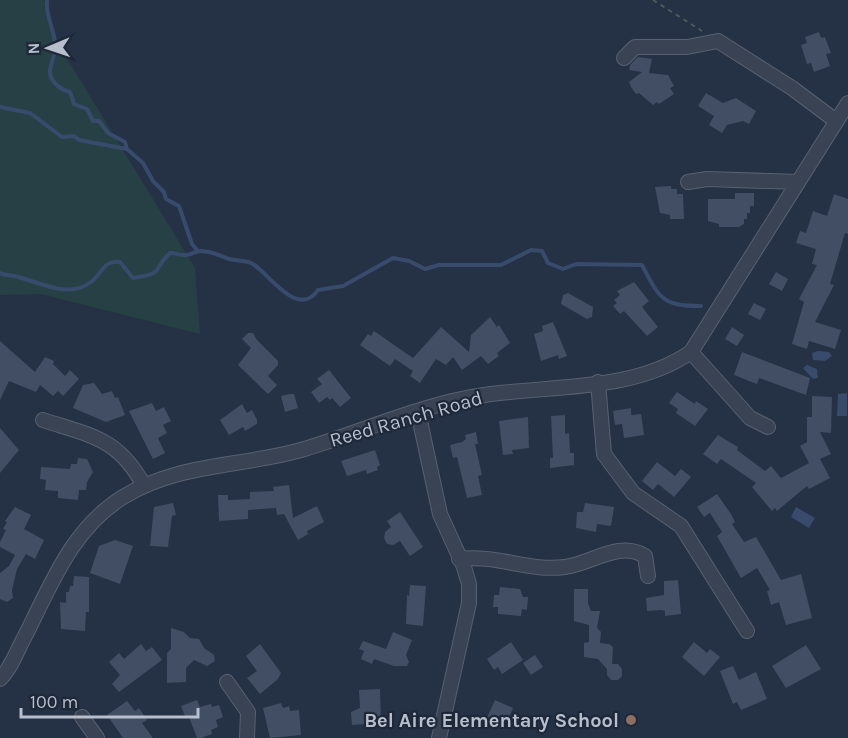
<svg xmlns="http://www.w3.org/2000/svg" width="848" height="738" font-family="Karla,sans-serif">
  <rect width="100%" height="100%" fill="#253144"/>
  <!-- green -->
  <path fill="#274045" d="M 0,0 L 44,0 L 60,47 L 195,268 L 200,334 L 41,294 L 0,295 Z"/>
  <!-- water -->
  <path fill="#384b6c" d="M 818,351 L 829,352 L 832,356 L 825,361 L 813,360 L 812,353 Z
    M 807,365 L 817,369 L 818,378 L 813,379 L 803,368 Z
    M 847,393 L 847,416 L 837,416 L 838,394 Z
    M 796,507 L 815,518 L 809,528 L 791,517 Z"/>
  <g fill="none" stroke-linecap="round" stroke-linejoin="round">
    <!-- stream -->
    <path stroke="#384b6c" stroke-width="4" d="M 47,0 C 45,18 57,33 55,51 C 54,59 49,66 50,74 C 52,83 61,90 70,92 L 74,104 L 87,109 L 93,121 L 99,121 L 108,133 L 125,142 L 127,149
      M 0,107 L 30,113 L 62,137 L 74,136 L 79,140 L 127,149 L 143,163 L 153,181 L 164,192 L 166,199 L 179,206 L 192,244 L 198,251
      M 0,273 C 5,275 9,275 14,276 C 38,281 68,300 91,282 C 103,273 103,260 120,262 L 133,278 C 167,273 151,270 170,253 C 175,253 180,255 184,255 C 191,256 196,250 202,251 C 213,252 219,255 229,259 C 236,261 244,260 251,263 C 266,269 297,321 318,290 L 343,286 L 393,258 L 409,261 L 425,269 L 439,265 L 501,265 L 531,250 L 542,251 L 548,263 L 563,269 L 576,264 L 642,265 C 660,299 662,306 701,306"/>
  </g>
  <!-- building -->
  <path fill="#424e64" d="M 819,32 L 821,38 L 825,37 L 831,53 L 826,54 L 830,66 L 814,72 L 811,63 L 807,64 L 801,45 L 807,43 L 805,37 Z
    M 638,57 L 652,59 L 649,73 L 668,75 L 674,86 L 670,88 L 674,94 L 659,104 L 657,102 L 653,105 L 639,93 L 636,94 L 631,87 L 629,82 L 642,72 L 629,70 L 630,65 Z
    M 706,93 L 723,103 L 736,98 L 756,111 L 749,124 L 743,121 L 727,125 L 722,133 L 709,125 L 714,116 L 698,106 Z
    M 671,186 L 671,189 L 677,189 L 677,194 L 683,194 L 684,219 L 670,219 L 670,215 L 660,213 L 655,187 Z
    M 735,193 L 754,193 L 754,206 L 750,206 L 750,213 L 747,213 L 747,219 L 744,219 L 744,224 L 739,227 L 719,227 L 719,224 L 708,221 L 708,199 L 735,199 Z
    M 834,194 L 848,199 L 848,234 L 845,233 L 830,284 L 834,285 L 815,322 L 841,330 L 835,349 L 809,341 L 807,349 L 792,344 L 804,302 L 799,299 L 817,265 L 812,264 L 816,249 L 796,243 L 800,231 L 806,233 L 813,211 L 827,216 Z
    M 776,272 L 788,279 L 782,291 L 769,284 Z
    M 634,282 L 649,301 L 642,307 L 658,327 L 647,336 L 624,311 L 620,314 L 613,306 L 617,303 L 614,300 L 620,295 L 617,291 Z
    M 568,293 L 593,307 L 592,317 L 587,319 L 561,304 L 563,295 Z
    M 754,303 L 766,309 L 760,320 L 748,314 Z
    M 490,317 L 497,327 L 499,325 L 510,343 L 497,353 L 499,356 L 488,364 L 481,356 L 462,370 L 453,357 L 446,365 L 436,359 L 420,383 L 410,376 L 413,371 L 395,359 L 390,366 L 360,345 L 368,334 L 371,336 L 374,331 L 413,358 L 441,327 L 469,352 L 471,335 Z
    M 553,322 L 567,356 L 559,359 L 558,355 L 541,361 L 534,334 L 543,331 L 542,326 Z
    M 732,327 L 744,335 L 737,346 L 725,339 Z
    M 248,333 L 253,333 L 257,340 L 278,361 L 278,365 L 268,376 L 277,385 L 268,394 L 238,365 L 251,348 L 242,339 Z
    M 0,341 L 35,372 L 45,357 L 54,361 L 53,364 L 65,376 L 70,370 L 79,379 L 63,396 L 58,391 L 53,396 L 40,385 L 36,392 L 9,381 L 0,400 Z
    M 742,352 L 810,378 L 806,395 L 759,378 L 757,384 L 734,375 Z
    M 329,370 L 351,398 L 340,407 L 332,398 L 330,400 L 327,397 L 319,403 L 311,392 L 322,384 L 317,379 Z
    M 94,383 L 102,394 L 112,391 L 115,398 L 118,397 L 125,415 L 106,422 L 73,408 L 83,385 Z
    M 677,392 L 695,404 L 696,401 L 708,409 L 695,426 L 676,413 L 678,409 L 669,403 Z
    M 290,394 L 294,394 L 298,408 L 285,412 L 281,396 Z
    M 812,396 L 832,397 L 831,433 L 820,432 L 831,454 L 820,459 L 830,478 L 809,489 L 807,486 L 777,511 L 775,508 L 772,511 L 752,487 L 756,483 L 721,459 L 717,464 L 703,454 L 718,435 L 738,447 L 737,450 L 765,471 L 771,466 L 781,478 L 809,463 L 800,446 L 807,442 L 807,417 L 812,417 Z
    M 152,403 L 156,411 L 164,407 L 171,421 L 163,425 L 167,433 L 158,438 L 165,453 L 153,459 L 129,411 Z
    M 242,404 L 247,413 L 252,410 L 257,420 L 257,424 L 245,431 L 243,427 L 229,435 L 220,420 Z
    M 631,408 L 631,415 L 641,414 L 644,435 L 624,438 L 622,424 L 615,425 L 613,411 Z
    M 565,415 L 565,434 L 569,433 L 570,453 L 574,453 L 574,465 L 550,468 L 550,458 L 553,458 L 551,416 Z
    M 528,417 L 529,448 L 512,450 L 513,454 L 503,455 L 499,421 Z
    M 0,428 L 19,450 L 0,473 Z
    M 476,432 L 478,444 L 475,444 L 482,475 L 478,476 L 482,495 L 467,498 L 457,457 L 453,458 L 450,445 L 462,442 L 466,439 L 465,435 Z
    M 375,450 L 380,465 L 377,467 L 378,470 L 367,474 L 366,470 L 347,476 L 341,461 Z
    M 78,458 L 87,459 L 93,472 L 87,482 L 86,490 L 79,490 L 78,500 L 58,498 L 58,491 L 45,490 L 46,480 L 40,479 L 41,467 L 70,469 L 71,464 L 77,464 Z
    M 657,462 L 675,476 L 681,469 L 691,477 L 674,497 L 658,484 L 653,490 L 642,481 Z
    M 289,485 L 293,518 L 317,506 L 324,522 L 307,531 L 308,534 L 298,540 L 284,514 L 277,515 L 276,508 L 248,510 L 248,519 L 219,521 L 218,495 L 228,495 L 228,500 L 250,499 L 250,492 L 274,491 L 273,487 Z
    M 717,494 L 731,514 L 735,522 L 732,524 L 744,542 L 756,537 L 781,580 L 801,574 L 812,618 L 786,625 L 779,602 L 771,605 L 767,591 L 770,590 L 757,568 L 741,578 L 717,536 L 722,532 L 710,513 L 704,517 L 697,507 Z
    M 173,503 L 176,515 L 172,516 L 168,547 L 150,546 L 154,507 Z
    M 585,503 L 614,507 L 611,526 L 597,524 L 596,532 L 576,528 L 577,512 L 583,512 Z
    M 15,507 L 31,515 L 24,529 L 44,540 L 35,559 L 26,554 L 17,569 L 12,590 L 13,598 L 7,602 L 0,599 L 0,573 L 9,566 L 15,555 L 0,547 L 0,542 L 6,530 L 3,529 L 7,522 L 5,521 Z
    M 400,512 L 423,547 L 410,556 L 400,541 L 393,545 L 387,544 L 384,538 L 385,532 L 391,527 L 387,521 Z
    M 115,540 L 133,546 L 120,584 L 90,573 L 99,546 Z
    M 74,576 L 89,577 L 89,612 L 86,612 L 85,631 L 61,629 L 60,602 L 66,603 L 66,592 L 69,592 L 70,586 L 73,586 Z
    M 678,580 L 681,614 L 665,616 L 665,611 L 661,610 L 647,611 L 646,598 L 664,595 L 664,581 Z
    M 410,585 L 426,586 L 423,626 L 406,624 L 407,595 L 409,596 Z
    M 500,587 L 520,589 L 523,597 L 528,597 L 527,610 L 522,609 L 521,616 L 498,614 L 498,607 L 493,607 L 494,595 L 499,595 Z
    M 574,589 L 588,589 L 588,603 L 591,611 L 600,611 L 597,628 L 601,632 L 600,643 L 609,644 L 613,647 L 612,664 L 618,664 L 622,669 L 622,676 L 618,680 L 611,680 L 607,675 L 607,669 L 598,659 L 584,657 L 584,643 L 589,642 L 589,625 L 574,621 Z
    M 171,628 L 184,632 L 190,638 L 199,639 L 204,648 L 214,655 L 215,661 L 207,666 L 194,660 L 186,668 L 186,682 L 167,683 L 167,653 L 171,649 Z
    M 393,632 L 412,640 L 406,655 L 409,662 L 407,666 L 394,666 L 374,659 L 372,664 L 361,659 L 364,651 L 359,649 L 363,641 L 386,649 Z
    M 511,642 L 523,660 L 502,674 L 498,667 L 494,670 L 487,659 Z
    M 694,642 L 707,653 L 710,649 L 720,657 L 704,676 L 682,657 Z
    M 141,644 L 146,651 L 152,647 L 162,660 L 119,692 L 112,684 L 120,675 L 109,662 L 119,653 L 124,659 Z
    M 260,644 L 281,673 L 278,679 L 260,694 L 247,678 L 257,671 L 246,656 Z
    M 806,645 L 821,669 L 786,688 L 772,666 Z
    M 535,655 L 543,667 L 531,675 L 523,663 Z
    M 733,666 L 739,680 L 756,672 L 767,699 L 741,710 L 737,702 L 733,704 L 720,671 Z
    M 380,689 L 381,723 L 352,725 L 351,712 L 360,708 L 359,690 Z
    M 197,700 L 200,707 L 211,704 L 212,707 L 219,705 L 223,717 L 216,720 L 218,727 L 211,730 L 212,734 L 201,738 L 197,738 L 189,717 L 186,719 L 181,706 Z
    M 495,700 L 513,708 L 504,730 L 485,722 Z
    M 127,701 L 135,711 L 139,708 L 147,720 L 142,723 L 153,738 L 123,738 L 107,715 Z
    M 281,703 L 283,708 L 289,706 L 290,711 L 299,710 L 301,735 L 270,738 L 263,708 Z"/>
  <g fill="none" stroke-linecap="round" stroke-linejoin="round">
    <!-- minor casing -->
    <g stroke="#586171" stroke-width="16">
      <path id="minor" d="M 624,58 L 635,47 L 687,47 L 718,41 L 792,88 L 836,121
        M 688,182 L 707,179 L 798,182
        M 691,352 L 750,418 L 768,427
        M 598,382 L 604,454 L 633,493 L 681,526 L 747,631
        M 418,412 L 440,514 L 464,567 L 469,584 L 469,603 L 439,738
        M 43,420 C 91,436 119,438 144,486
        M 459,559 C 496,554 530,572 565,567 C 591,564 619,540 645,556 L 648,576
        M 0,679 C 10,670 16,653 23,640 C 50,588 70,530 123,497 C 178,463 241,467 301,450 C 362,432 422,404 484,395 C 552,385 633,392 691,352 L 848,103
        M 227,682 L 248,712 L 247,738
        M 82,717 L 97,738"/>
    </g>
    <!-- path -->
    <path stroke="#455d61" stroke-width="2" stroke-dasharray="4.5 4.5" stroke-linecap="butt" d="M 653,0 L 702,31"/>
    <!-- minor -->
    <use href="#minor" stroke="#3a4353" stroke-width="14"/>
  </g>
  <!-- markers -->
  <circle fill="#8d6e63" stroke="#1e2839" stroke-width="2" cx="631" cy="720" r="6"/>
  <g text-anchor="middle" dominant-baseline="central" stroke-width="4.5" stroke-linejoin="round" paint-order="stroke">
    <!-- street labels -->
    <g font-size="20" fill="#b7bfcd" stroke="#1e2839">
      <text transform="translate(406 419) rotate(-16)">Reed Ranch Road</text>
    </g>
    <!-- poi labels -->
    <g font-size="20" font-weight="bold" fill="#b7bfcd" stroke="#1e2839" text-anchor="end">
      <text x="619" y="720">Bel Aire Elementary School</text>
    </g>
  </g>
  <!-- north arrow -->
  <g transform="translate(48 48) rotate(268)" stroke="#1e2839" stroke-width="4.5" paint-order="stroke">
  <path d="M0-4.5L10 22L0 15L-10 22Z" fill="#b7bfcd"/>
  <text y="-9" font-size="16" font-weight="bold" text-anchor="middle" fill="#b7bfcd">N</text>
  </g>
  <!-- scale -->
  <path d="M21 708v9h177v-9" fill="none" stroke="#b7bfcd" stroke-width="3"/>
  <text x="30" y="708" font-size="18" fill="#b7bfcd" stroke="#1e2839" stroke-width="4.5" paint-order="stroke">100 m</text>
</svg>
